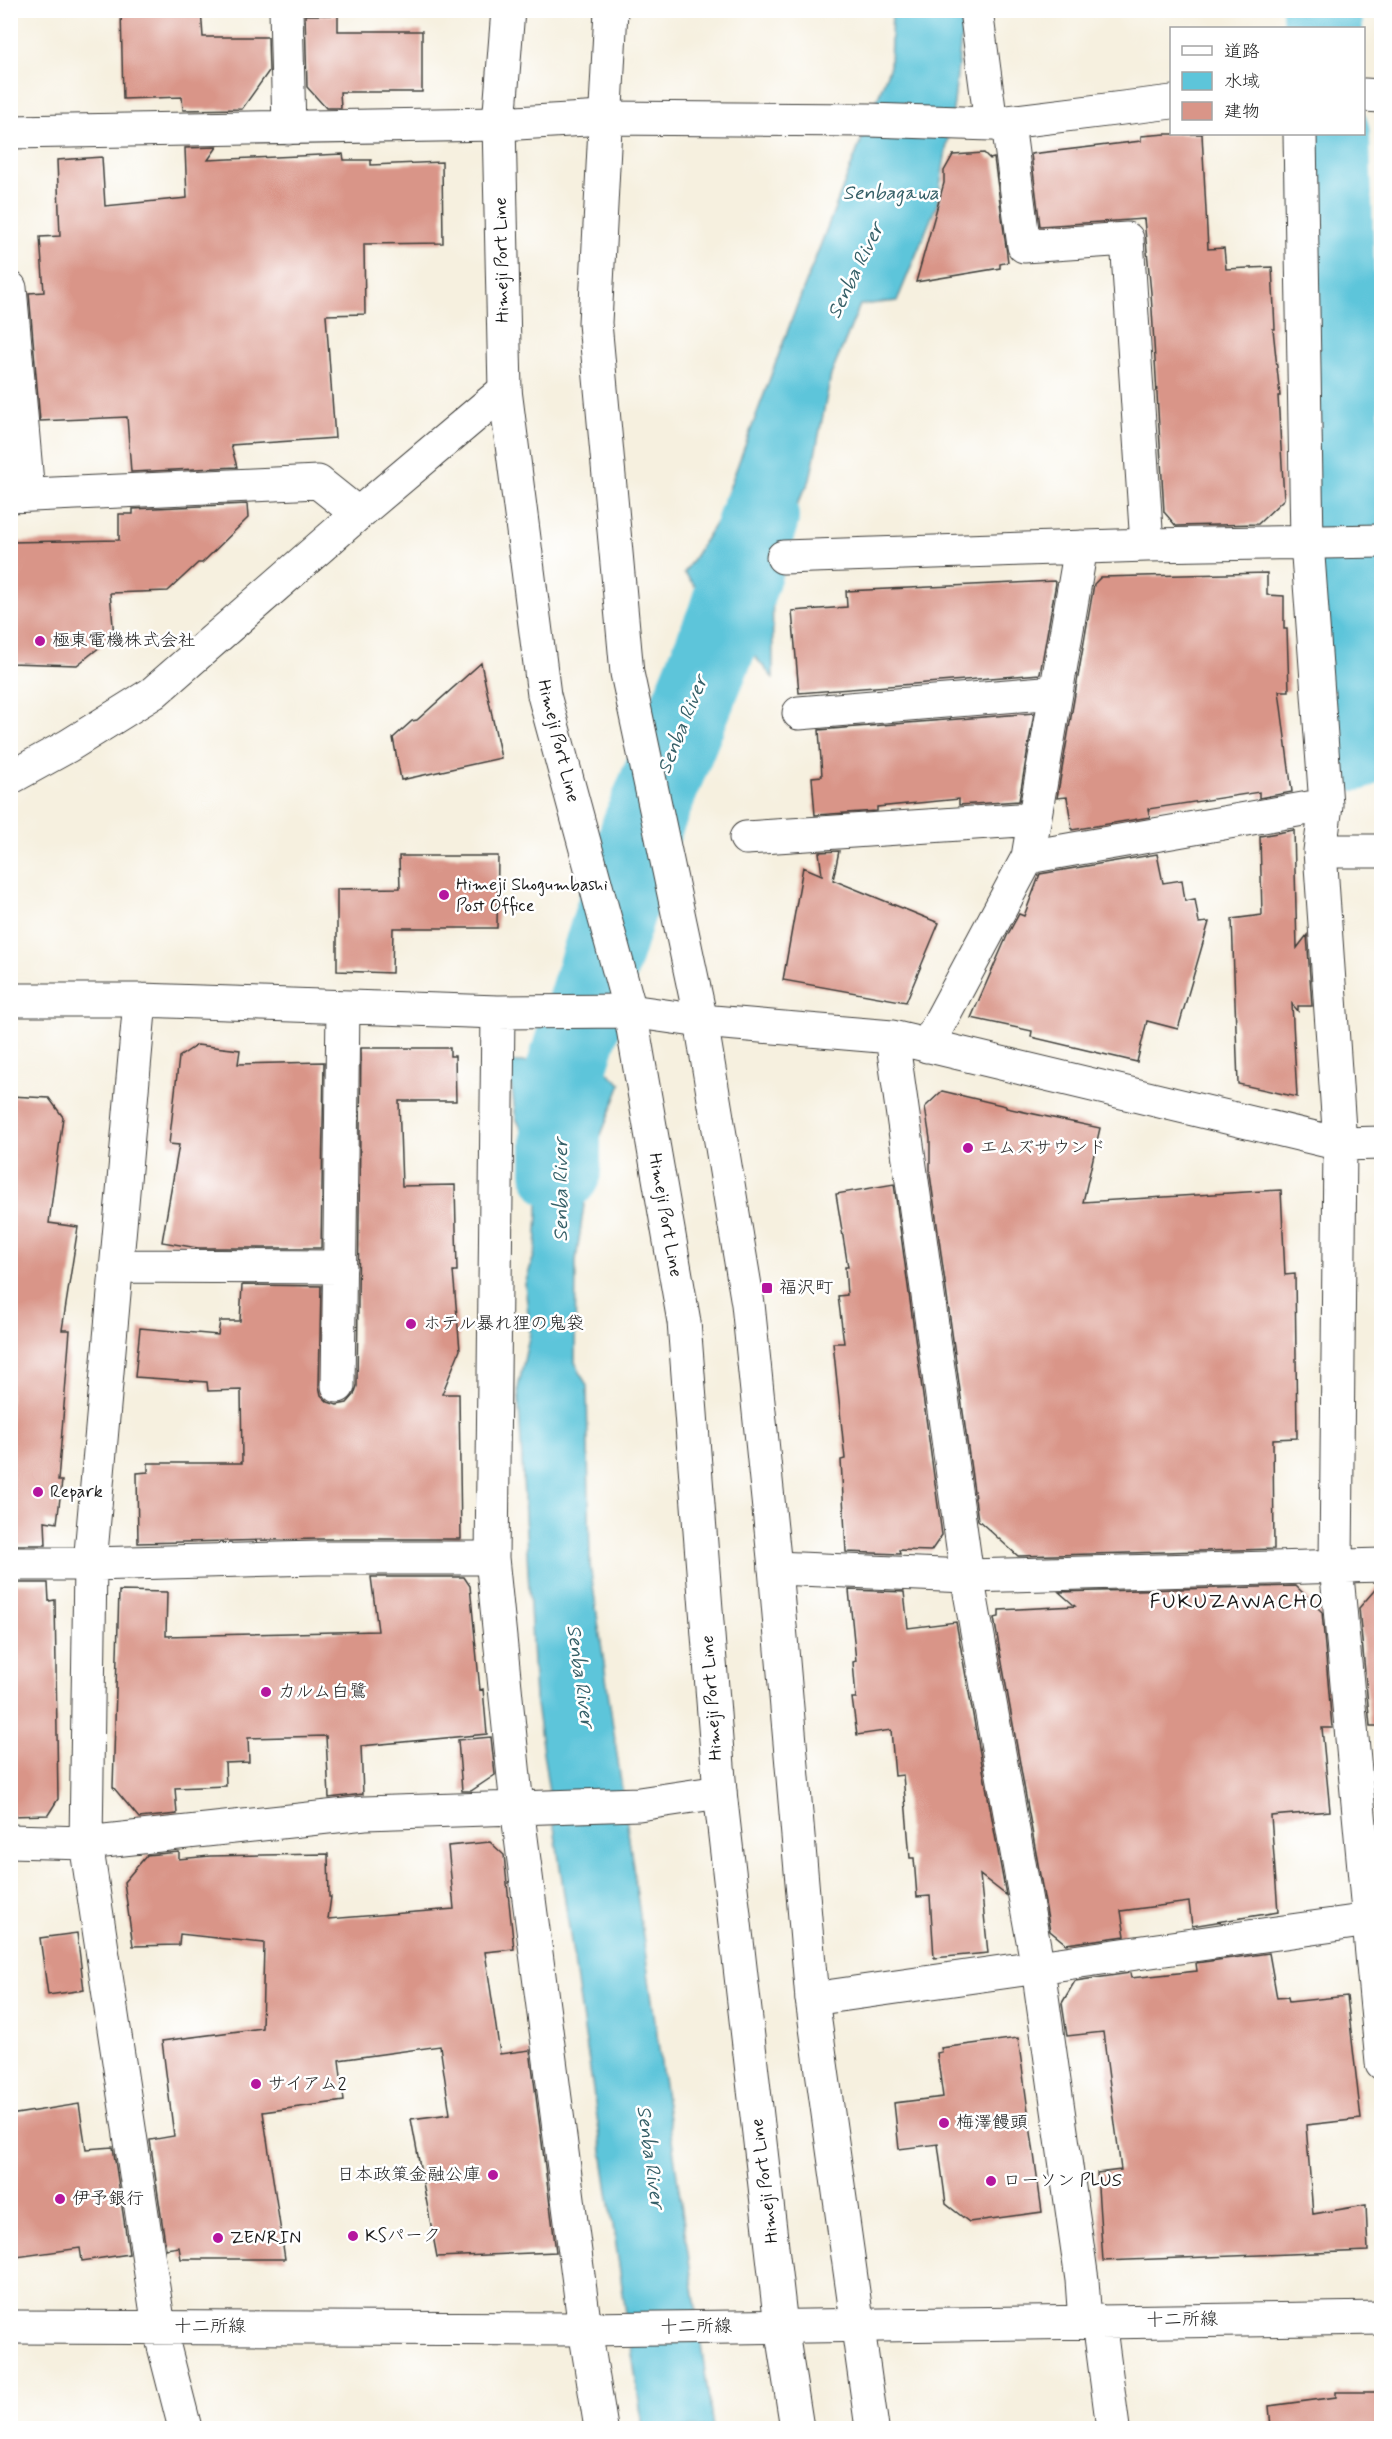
<svg xmlns="http://www.w3.org/2000/svg" width="1392" height="2439" font-family="Mynerve,'Klee One',sans-serif">
  <rect width="100%" height="100%" fill="#fff"/>
  <filter id="ink" filterUnits="userSpaceOnUse"><feTurbulence type="fractalNoise" baseFrequency=".0167" numOctaves="2"/><feDisplacementMap in="SourceGraphic" scale="12" xChannelSelector="R" yChannelSelector="G"/><feConvolveMatrix kernelMatrix="1 2 1 2 8 2 1 2 1" color-interpolation-filters="sRGB"/></filter>
  <filter id="wash" filterUnits="userSpaceOnUse"><feTurbulence type="fractalNoise" baseFrequency=".008" numOctaves="4" result="noise"/><feDisplacementMap in="SourceGraphic" scale="24" xChannelSelector="R" yChannelSelector="G"/><feGaussianBlur stdDeviation="1.35" result="paint"/><feColorMatrix in="noise" values="0 0 0 0 0 0 0 0 0 0 0 0 0 0 0 0 0 1.4 0 .05"/><feComposite in="paint" operator="in"/></filter>
  <g filter="url(#wash)">
    <rect width="100%" height="100%" fill="#f6f0df"/>
    <!-- water -->
    <path fill="#5dc5da" stroke="#3c707b" stroke-width="1.5" d="M 892,11 L 961,11 L 963,19 L 954,103 L 937,204 L 897,301 L 860,305 L 831,375 L 810,480 L 772,551 L 773,678 L 684,573 L 717,521 L 796,308 L 890,66 Z
      M 595,1061 L 621,1084 L 590,1163 L 576,1261 L 575,1362 L 587,1386 L 590,1565 L 713,2428 L 643,2428 L 535,1698 L 518,1388 L 530,1333 L 525,1284 L 536,1249 L 538,1213 L 538,1162 L 516,1118 L 508,1062 Z"/>
    <g fill="none" stroke-linecap="round" stroke-linejoin="round">
      <!-- river -->
      <path stroke="#5dc5da" stroke-width="80" d="M 1322,10 L 1323,28
        M 1330,134 L 1342,509 L 1354,751
        M 561,1171 L 561,1087 L 641,829 L 726,621 L 759,517"/>
    </g>
    <g id="blocks">
      <!-- building -->
      <path fill="#d99588" d="M 121,10 L 201,10 L 203,37 L 268,37 L 269,71 L 242,109 L 183,110 L 182,97 L 123,99 Z
        M 305,15 L 338,15 L 338,31 L 422,31 L 422,92 L 340,92 L 341,108 L 326,108 L 307,87 Z
        M 1166,134 L 1202,134 L 1208,249 L 1224,248 L 1226,269 L 1272,267 L 1275,329 L 1273,329 L 1280,396 L 1278,396 L 1284,499 L 1258,524 L 1176,526 L 1164,512 L 1151,293 L 1144,219 L 1040,226 L 1031,154 L 1141,141 L 1141,136 Z
        M 217,147 L 208,160 L 343,154 L 344,160 L 371,160 L 371,165 L 442,162 L 443,243 L 364,244 L 365,314 L 326,315 L 335,438 L 231,445 L 237,467 L 131,472 L 127,417 L 40,421 L 29,293 L 44,292 L 40,237 L 60,236 L 57,160 L 102,157 L 105,206 L 187,198 L 185,148 Z
        M 984,153 L 990,159 L 994,158 L 1008,262 L 1000,264 L 1000,268 L 916,282 L 944,183 L 944,171 L 953,155 Z
        M 247,504 L 248,518 L 202,563 L 198,563 L 168,591 L 110,593 L 114,636 L 77,665 L 10,663 L 10,542 L 119,540 L 119,514 L 133,514 L 133,509 Z
        M 1267,573 L 1267,595 L 1284,596 L 1284,629 L 1287,629 L 1289,691 L 1279,691 L 1292,792 L 1259,798 L 1259,792 L 1148,809 L 1150,817 L 1072,830 L 1067,797 L 1057,798 L 1094,584 L 1101,577 Z
        M 1054,581 L 1056,583 L 1040,674 L 799,693 L 792,611 L 847,607 L 846,591 Z
        M 481,663 L 501,758 L 401,780 L 393,738 L 412,721 L 417,720 Z
        M 1034,713 L 1019,801 L 959,805 L 959,799 L 877,807 L 877,811 L 815,815 L 812,777 L 822,776 L 819,730 Z
        M 1294,830 L 1297,948 L 1307,935 L 1312,1006 L 1298,1006 L 1298,1011 L 1292,1004 L 1297,1097 L 1238,1084 L 1232,919 L 1262,915 L 1260,836 Z
        M 839,851 L 833,880 L 939,923 L 906,1002 L 783,980 L 803,867 L 822,875 L 819,852 Z
        M 1157,854 L 1163,883 L 1182,880 L 1185,901 L 1195,899 L 1199,923 L 1209,922 L 1178,1029 L 1147,1021 L 1137,1062 L 1031,1037 L 1032,1031 L 971,1018 L 1007,936 L 1019,914 L 1024,916 L 1040,874 Z
        M 399,856 L 498,856 L 497,928 L 393,928 L 392,973 L 337,971 L 337,889 L 400,888 Z
        M 197,1045 L 240,1050 L 238,1064 L 324,1062 L 321,1248 L 198,1248 L 162,1242 L 179,1145 L 169,1144 L 179,1057 Z
        M 361,1048 L 450,1048 L 450,1056 L 455,1056 L 456,1101 L 399,1101 L 402,1186 L 455,1185 L 457,1271 L 453,1271 L 460,1350 L 442,1394 L 459,1394 L 461,1539 L 318,1539 L 138,1543 L 137,1473 L 148,1472 L 148,1463 L 242,1463 L 241,1390 L 208,1391 L 207,1382 L 135,1377 L 140,1328 L 218,1335 L 220,1321 L 240,1321 L 242,1285 L 321,1286 L 319,1386 L 321,1395 L 328,1402 L 337,1405 L 347,1403 L 354,1395 L 357,1386 Z
        M 942,1091 L 1006,1106 L 1006,1108 L 1100,1128 L 1083,1202 L 1281,1190 L 1285,1275 L 1295,1274 L 1297,1438 L 1273,1439 L 1274,1549 L 1018,1556 L 978,1520 L 930,1174 L 930,1139 L 925,1107 Z
        M 10,1096 L 49,1098 L 63,1117 L 49,1223 L 78,1227 L 62,1330 L 70,1330 L 58,1481 L 62,1481 L 57,1523 L 45,1521 L 46,1545 L 10,1545 Z
        M 894,1184 L 942,1535 L 931,1551 L 899,1550 L 900,1554 L 846,1552 L 841,1460 L 845,1459 L 833,1343 L 844,1343 L 838,1296 L 847,1295 L 845,1267 L 848,1267 L 836,1194 Z
        M 371,1577 L 464,1577 L 470,1586 L 480,1690 L 483,1689 L 487,1734 L 361,1746 L 363,1794 L 329,1798 L 326,1736 L 248,1738 L 249,1762 L 225,1763 L 226,1786 L 175,1788 L 177,1814 L 139,1818 L 113,1787 L 119,1591 L 167,1592 L 166,1636 L 378,1631 Z
        M 10,1583 L 48,1583 L 49,1601 L 55,1600 L 58,1799 L 48,1815 L 10,1816 Z
        M 1380,1584 L 1382,1584 L 1382,1726 L 1370,1726 L 1359,1608 Z
        M 1296,1586 L 1322,1612 L 1332,1728 L 1322,1728 L 1330,1811 L 1271,1816 L 1278,1912 L 1192,1926 L 1189,1902 L 1121,1911 L 1125,1936 L 1066,1944 L 1050,1931 L 994,1618 L 999,1617 L 999,1610 L 1075,1606 L 1059,1592 Z
        M 849,1590 L 904,1592 L 908,1628 L 956,1622 L 1006,1895 L 980,1875 L 988,1953 L 934,1958 L 930,1896 L 917,1897 L 914,1858 L 910,1858 L 903,1775 L 895,1776 L 891,1730 L 857,1735 L 852,1698 L 856,1698 L 853,1662 L 856,1661 Z
        M 491,1737 L 495,1775 L 471,1791 L 462,1791 L 458,1740 Z
        M 490,1842 L 504,1855 L 514,1949 L 485,1952 L 500,2054 L 530,2050 L 556,2252 L 437,2257 L 411,2119 L 450,2114 L 440,2046 L 339,2060 L 344,2101 L 263,2112 L 285,2259 L 181,2259 L 179,2247 L 166,2249 L 150,2140 L 174,2136 L 162,2041 L 262,2028 L 264,1943 L 180,1934 L 179,1945 L 133,1946 L 124,1882 L 147,1855 L 179,1852 L 179,1859 L 210,1856 L 328,1854 L 329,1897 L 331,1897 L 328,1919 L 454,1909 L 448,1846 Z
        M 77,1933 L 84,1990 L 48,1995 L 40,1938 Z
        M 1269,1953 L 1277,1998 L 1288,1997 L 1289,2002 L 1347,1996 L 1361,2119 L 1306,2125 L 1313,2214 L 1366,2205 L 1368,2251 L 1103,2261 L 1097,2173 L 1121,2170 L 1103,2032 L 1067,2036 L 1062,2003 L 1075,1981 L 1130,1973 L 1131,1978 L 1197,1971 L 1196,1963 Z
        M 1018,2038 L 1042,2212 L 969,2222 L 946,2204 L 938,2144 L 899,2149 L 894,2103 L 943,2097 L 937,2053 L 942,2052 L 941,2048 Z
        M 79,2104 L 86,2149 L 113,2147 L 129,2254 L 82,2261 L 80,2248 L 10,2258 L 10,2115 Z
        M 1336,2392 L 1382,2392 L 1382,2428 L 1271,2428 L 1269,2406 L 1336,2397 Z"/>
    </g>
  </g>
  <g filter="url(#ink)">
    <use href="#blocks" fill-opacity="0" stroke="#3d3c39" stroke-width="1.5"/>
    <g fill="none" stroke-linecap="round" stroke-linejoin="round">
      <!-- minor casing -->
      <g stroke="#3d3c39" stroke-width="35">
        <path id="minor" d="M 286,10 L 289,128
          M 976,10 L 991,124
          M 1364,95 L 1382,96
          M 1008,123 L 1024,246 L 1127,239 L 1147,545
          M 10,132 L 499,124 L 604,118 L 869,120 L 991,124 L 1172,102
          M 1300,134 L 1307,542 L 1326,805 L 1320,851 L 1340,1144 L 1336,1565 L 1382,2063
          M 10,288 L 28,495
          M 10,496 L 318,482 L 358,514
          M 783,557 L 1147,545 L 1382,541
          M 799,713 L 1056,692
          M 10,778 L 68,746 L 153,693 L 358,514 L 505,390
          M 746,838 L 1034,819
          M 1320,851 L 1382,851
          M 1028,857 L 1326,805
          M 10,1000 L 140,1000 L 498,1012 L 630,1011 L 701,1021 L 892,1037 L 1340,1144 L 1382,1143
          M 140,1000 L 90,1564 L 86,1843 L 159,2327 L 185,2428
          M 498,1012 L 492,1558 L 517,1807 L 585,2329 L 601,2428
          M 892,1037 L 967,1576 L 1038,1968 L 1082,2280 L 1085,2322
          M 927,1046 L 1028,857 L 1081,547
          M 116,1266 L 340,1267
          M 338,1386 L 343,1007
          M 10,1564 L 90,1564 L 318,1558 L 492,1558
          M 775,1568 L 967,1576 L 1382,1565
          M 10,1841 L 86,1843 L 365,1813 L 639,1804 L 720,1792
          M 812,1999 L 1369,1920 L 1382,1920
          M 1099,2321 L 1113,2428
          M 10,2327 L 585,2329 L 1382,2318"/>
      </g>
      <!-- major casing -->
      <g stroke="#3d3c39" stroke-width="35">
        <path id="major" d="M 508,10 L 499,124 L 505,390 L 544,695 L 630,1011 L 684,1322 L 720,1792 L 781,2326 L 797,2428
          M 611,10 L 595,323 L 627,673 L 701,1021 L 748,1304 L 775,1568 L 812,1999 L 872,2428"/>
      </g>
      <!-- minor -->
      <use href="#minor" stroke="#fff" stroke-width="33"/>
      <!-- major -->
      <use href="#major" stroke="#fff" stroke-width="33"/>
    </g>
  </g>
  <!-- markers -->
  <g fill="#b5179e" stroke="#fff" stroke-width="2">
    <circle cx="40" cy="641" r="6"/>
    <circle cx="444" cy="895" r="6"/>
    <circle cx="968" cy="1148" r="6"/>
    <rect x="761" y="1282" width="12" height="12" rx="3"/>
    <circle cx="411" cy="1324" r="6"/>
    <circle cx="38" cy="1492" r="6"/>
    <circle cx="266" cy="1692" r="6"/>
    <circle cx="256" cy="2084" r="6"/>
    <circle cx="944" cy="2123" r="6"/>
    <circle cx="493" cy="2175" r="6"/>
    <circle cx="991" cy="2181" r="6"/>
    <circle cx="60" cy="2199" r="6"/>
    <circle cx="353" cy="2236" r="6"/>
    <circle cx="218" cy="2238" r="6"/>
  </g>
  <g text-anchor="middle" dominant-baseline="central" stroke-width="5" stroke-linejoin="round" paint-order="stroke">
    <!-- street labels -->
    <g font-size="18" fill="#1c1c1c" stroke="#fff">
      <text transform="translate(502 260) rotate(-91)">Himeji Port Line</text>
      <text transform="translate(558 741) rotate(76)">Himeji Port Line</text>
      <text transform="translate(665 1215) rotate(80)">Himeji Port Line</text>
      <text transform="translate(712 1698) rotate(-94)">Himeji Port Line</text>
      <text transform="translate(765 2181) rotate(-97)">Himeji Port Line</text>
      <text transform="translate(1182 2320) rotate(-1)">十二所線</text>
      <text x="210" y="2327">十二所線</text>
      <text transform="translate(696 2327) rotate(-1)">十二所線</text>
    </g>
    <!-- poi labels -->
    <g font-size="18" fill="#1c1c1c" stroke="#fff" text-anchor="start">
      <text x="52" y="641">極東電機株式会社</text>
      <text x="456" y="885">Himeji Shogumbashi<tspan x="456" dy="21">Post Office</tspan></text>
      <text x="980" y="1148">エムズサウンド</text>
      <text x="779" y="1288">福沢町</text>
      <text x="423" y="1324">ホテル暴れ狸の鬼袋</text>
      <text x="50" y="1492">Repark</text>
      <text x="278" y="1692">カルム白鷺</text>
      <text x="268" y="2084">サイアム2</text>
      <text x="956" y="2123">梅澤饅頭</text>
      <text x="481" y="2175" text-anchor="end">日本政策金融公庫</text>
      <text x="1003" y="2181">ローソン PLUS</text>
      <text x="72" y="2199">伊予銀行</text>
      <text x="365" y="2236">KSパーク</text>
      <text x="230" y="2238">ZENRIN</text>
    </g>
    <!-- water labels -->
    <g font-size="20" font-style="italic" fill="#366068" stroke="#fff">
      <text x="891" y="193">Senbagawa</text>
      <text transform="translate(856 271) rotate(-64)">Senba River</text>
      <text transform="translate(683 725) rotate(-68)">Senba River</text>
      <text transform="translate(561 1190) rotate(-90)">Senba River</text>
      <text transform="translate(580 1676) rotate(82)">Senba River</text>
      <text transform="translate(650 2157) rotate(82)">Senba River</text>
    </g>
    <!-- quarter labels -->
    <g font-size="21" letter-spacing="1.5" fill="#1c1c1c" stroke="#fff">
      <text x="1237" y="1602">FUKUZAWACHO</text>
    </g>
  </g>
  <!-- margin -->
  <rect width="1392" height="2439" fill="none" stroke="#fff" stroke-width="36"/>
  <!-- legend -->
  <rect x="1170" y="27" width="195" height="108" fill="#ffffff" stroke="#a4a4a4" stroke-width="1.5"/>
  <rect x="1182" y="46" width="30" height="9" fill="#ffffff" stroke="#a4a4a4" stroke-width="1.5"/>
  <text x="1224" y="57" font-size="18" fill="#1c1c1c">道路</text>
  <rect x="1182" y="72" width="30" height="18" fill="#5dc5da" stroke="#a4a4a4" stroke-width="1.5"/>
  <text x="1224" y="87" font-size="18" fill="#1c1c1c">水域</text>
  <rect x="1182" y="102" width="30" height="18" fill="#d99588" stroke="#a4a4a4" stroke-width="1.5"/>
  <text x="1224" y="117" font-size="18" fill="#1c1c1c">建物</text>
</svg>
